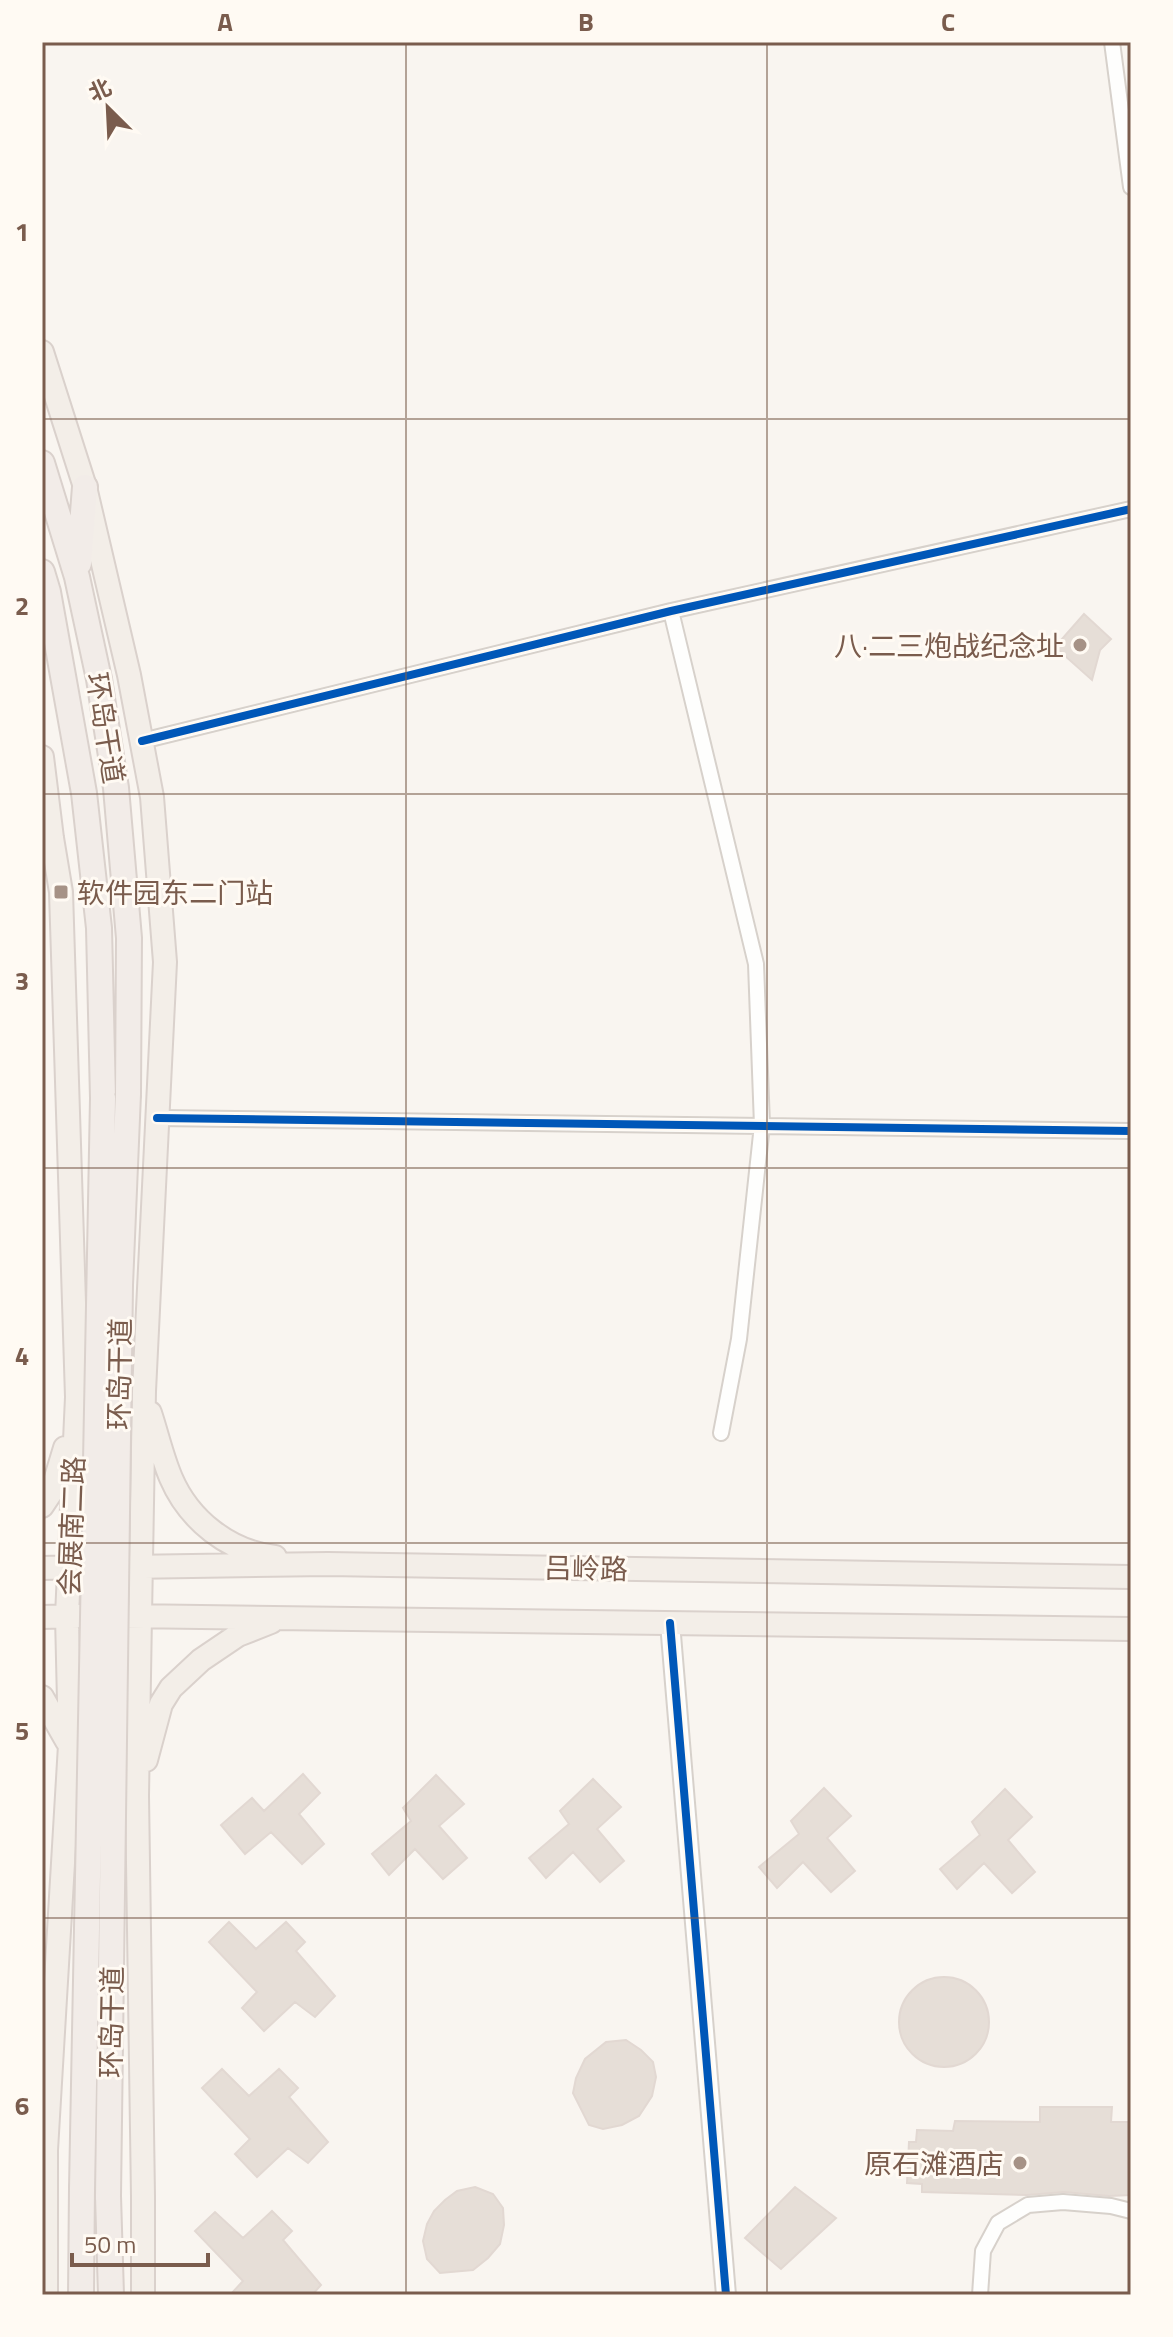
<svg xmlns="http://www.w3.org/2000/svg" width="1173" height="2337" font-family="'Titillium Web','Noto Sans SC',sans-serif">
  <rect width="100%" height="100%" fill="#f9f5f0"/>
  <!-- building -->
  <path fill="#e6ded7" stroke="#e2d8d2" stroke-width="2" d="M 1084,614 L 1111,639 L 1100,650 L 1092,680 L 1055,647 Z
    M 303,1774 L 320,1793 L 299,1814 L 324,1844 L 302,1864 L 271,1832 L 245,1854 L 221,1825 L 252,1798 L 264,1811 Z
    M 436,1775 L 464,1804 L 439,1826 L 467,1858 L 443,1879 L 415,1849 L 389,1875 L 372,1854 L 411,1821 L 403,1808 Z
    M 593,1779 L 621,1807 L 597,1829 L 624,1861 L 600,1882 L 573,1852 L 546,1878 L 529,1858 L 569,1824 L 560,1811 Z
    M 824,1788 L 851,1816 L 827,1838 L 855,1871 L 831,1892 L 803,1862 L 777,1888 L 759,1867 L 799,1834 L 791,1821 Z
    M 1005,1789 L 1032,1817 L 1008,1840 L 1035,1872 L 1012,1893 L 984,1863 L 957,1889 L 940,1869 L 980,1835 L 972,1822 Z
    M 229,1922 L 256,1949 L 286,1922 L 305,1942 L 296,1951 L 335,1996 L 315,2017 L 295,2002 L 264,2031 L 242,2008 L 257,1992 L 209,1942 Z
    M899 2022a45 45 0 1 1 90 0a45 45 0 1 1-90 0Z
    M 626,2040 L 641,2050 L 653,2062 L 656,2077 L 652,2096 L 639,2116 L 622,2125 L 603,2129 L 589,2125 L 573,2093 L 576,2078 L 585,2059 L 606,2042 Z
    M 222,2069 L 249,2096 L 279,2069 L 298,2088 L 289,2097 L 328,2142 L 308,2163 L 288,2148 L 257,2177 L 235,2154 L 250,2139 L 202,2088 Z
    M 1040,2107 L 1112,2107 L 1111,2122 L 1131,2122 L 1131,2195 L 1109,2196 L 1064,2192 L 1027,2195 L 922,2192 L 922,2184 L 907,2183 L 909,2142 L 916,2142 L 917,2130 L 953,2131 L 955,2121 L 1040,2122 Z
    M 475,2187 L 493,2194 L 503,2208 L 504,2225 L 500,2244 L 488,2258 L 473,2270 L 440,2273 L 427,2259 L 423,2241 L 427,2224 L 434,2211 L 445,2200 L 457,2191 Z
    M 795,2187 L 836,2218 L 781,2269 L 745,2238 Z
    M 272,2211 L 292,2231 L 283,2240 L 321,2285 L 312,2295 L 230,2295 L 243,2281 L 195,2231 L 215,2212 L 243,2238 Z"/>
  <g fill="none" stroke-linecap="round" stroke-linejoin="round">
    <!-- minor casing -->
    <g stroke="#d7d1cb" stroke-width="18">
      <path id="minor" d="M 1112,42 L 1131,187
        M 671,611 L 756,964 L 762,1125 L 739,1339 L 721,1433
        M 142,741 L 671,611 L 1131,509
        M 157,1118 L 1131,1131
        M 980,2295 L 983,2251 L 998,2223 L 1028,2205 L 1063,2202 L 1111,2206 L 1131,2211"/>
    </g>
    <!-- tertiary casing -->
    <g stroke="#d7d1cb" stroke-width="22">
      <path id="tertiary" d="M 670,1623 L 726,2295"/>
    </g>
    <!-- primary casing -->
    <g stroke="#dad1cc" stroke-width="26">
      <path id="primary" d="M 42,352 L 85,487 L 129,675 L 152,797 L 165,962 L 144,1391 L 140,1616 L 137,1796 L 143,2196 L 143,2295
        M 42,757 L 52,838 L 61,892 L 77,1397 L 67,1616 L 70,1745 L 46,2150 L 46,2295
        M 150,1413 C 157,1434 162,1457 171,1478 C 189,1520 229,1552 275,1557
        M 42,1506 L 52,1491 L 65,1448
        M 128,1567 L 328,1564 L 1131,1577
        M 42,1568 L 82,1567
        M 127,1616 L 1131,1629
        M 42,1617 L 81,1616
        M 42,1697 L 67,1741
        M 146,1760 L 161,1704 L 171,1688 L 201,1660 L 238,1635 L 271,1622"/>
    </g>
    <!-- trunk casing -->
    <g stroke="#dad1cc" stroke-width="28">
      <path id="trunk" d="M 42,463 L 77,577 L 99,679 L 116,788 L 129,938 L 128,1094
        M 79,563 L 85,487
        M 42,572 L 48,592 L 84,793 L 99,928 L 103,1098
        M 108,2196 L 111,2295
        M 81,2295 L 82,2188"/>
    </g>
    <!-- minor -->
    <use href="#minor" stroke="#fefefd" stroke-width="14"/>
    <!-- tertiary -->
    <use href="#tertiary" stroke="#fefefd" stroke-width="18"/>
    <!-- primary -->
    <use href="#primary" stroke="#f3eee8" stroke-width="22"/>
    <!-- trunk -->
    <use href="#trunk" stroke="#f2ece8" stroke-width="24"/>
    <!-- trunk-bridge casing -->
    <g stroke="#dad1cc" stroke-width="28" stroke-linecap="butt">
      <path id="trunk-bridge" d="M 82,2188 L 103,1098
        M 108,2196 L 120,1285 L 128,1094"/>
    </g>
    <!-- trunk-bridge -->
    <use href="#trunk-bridge" stroke="#f2ece8" stroke-width="24"/>
    <!-- cycleway casing -->
    <g stroke="#fffaf3" stroke-width="13">
      <path id="cycleway" d="M 142,741 L 671,611 L 1131,509
        M 157,1118 L 1131,1131
        M 670,1623 L 726,2295"/>
    </g>
    <!-- cycleway -->
    <use href="#cycleway" stroke="#0057b8" stroke-width="8"/>
  </g>
  <!-- grid -->
  <path fill="none" stroke="#7a5c4d" stroke-width="2" stroke-opacity="0.55" d="M 406,42 L 406,2295M 767,42 L 767,2295M 42,419 L 1131,419M 42,794 L 1131,794M 42,1168 L 1131,1168M 42,1543 L 1131,1543M 42,1918 L 1131,1918"/>
  <!-- markers -->
  <g fill="#a69286" stroke="#fffaf3" stroke-width="3">
    <circle cx="1080" cy="645" r="8"/>
    <rect x="53" y="884" width="16" height="16" rx="4"/>
    <circle cx="1020" cy="2163" r="8"/>
  </g>
  <g text-anchor="middle" dominant-baseline="central" stroke-width="6" stroke-linejoin="round" paint-order="stroke">
    <!-- poi labels -->
    <g font-size="28" fill="#7a5c4d" stroke="#fffaf3" text-anchor="end">
      <text x="1064" y="645">八·二三炮战纪念址</text>
      <text x="77" y="892" text-anchor="start">软件园东二门站</text>
      <text x="1004" y="2163">原石滩酒店</text>
    </g>
    <!-- street labels -->
    <g font-size="28" fill="#7a5c4d" stroke="#fffaf3">
      <text transform="translate(106 728) rotate(81)">环岛干道</text>
      <text transform="translate(119 1374) rotate(-89)">环岛干道</text>
      <text transform="translate(71 1526) rotate(-88)">会展南二路</text>
      <text transform="translate(586 1568) rotate(1)">吕岭路</text>
      <text transform="translate(111 2022) rotate(-89)">环岛干道</text>
    </g>
  </g>
  <!-- border -->
  <rect width="1173" height="2337" fill="none" stroke="#fffaf3" stroke-width="88"/>
  <!-- north arrow -->
  <g transform="translate(108 108) rotate(336)" stroke="#fffaf3" stroke-width="6" paint-order="stroke">
  <path d="M0-6L14 30L0 20L-14 30Z" fill="#7a5c4d"/>
  <text y="-12" font-size="22" font-weight="bold" text-anchor="middle" fill="#7a5c4d">北</text>
  </g>
  <!-- scale -->
  <path d="M72 2253v12h136v-12" fill="none" stroke="#7a5c4d" stroke-width="4"/>
  <text x="84" y="2253" font-size="24" fill="#7a5c4d" stroke="#fffaf3" stroke-width="6" paint-order="stroke">50 m</text>
  <rect x="44" y="44" width="1085" height="2249" fill="none" stroke="#7a5c4d" stroke-width="3"/>
  <g font-size="26" text-anchor="middle" font-weight="bold" fill="#7a5c4d">
    <text x="225" y="31">A</text>
    <text x="586" y="31">B</text>
    <text x="948" y="31">C</text>
    <text x="22" y="241">1</text>
    <text x="22" y="615">2</text>
    <text x="22" y="990">3</text>
    <text x="22" y="1365">4</text>
    <text x="22" y="1740">5</text>
    <text x="22" y="2115">6</text>
  </g>
</svg>
